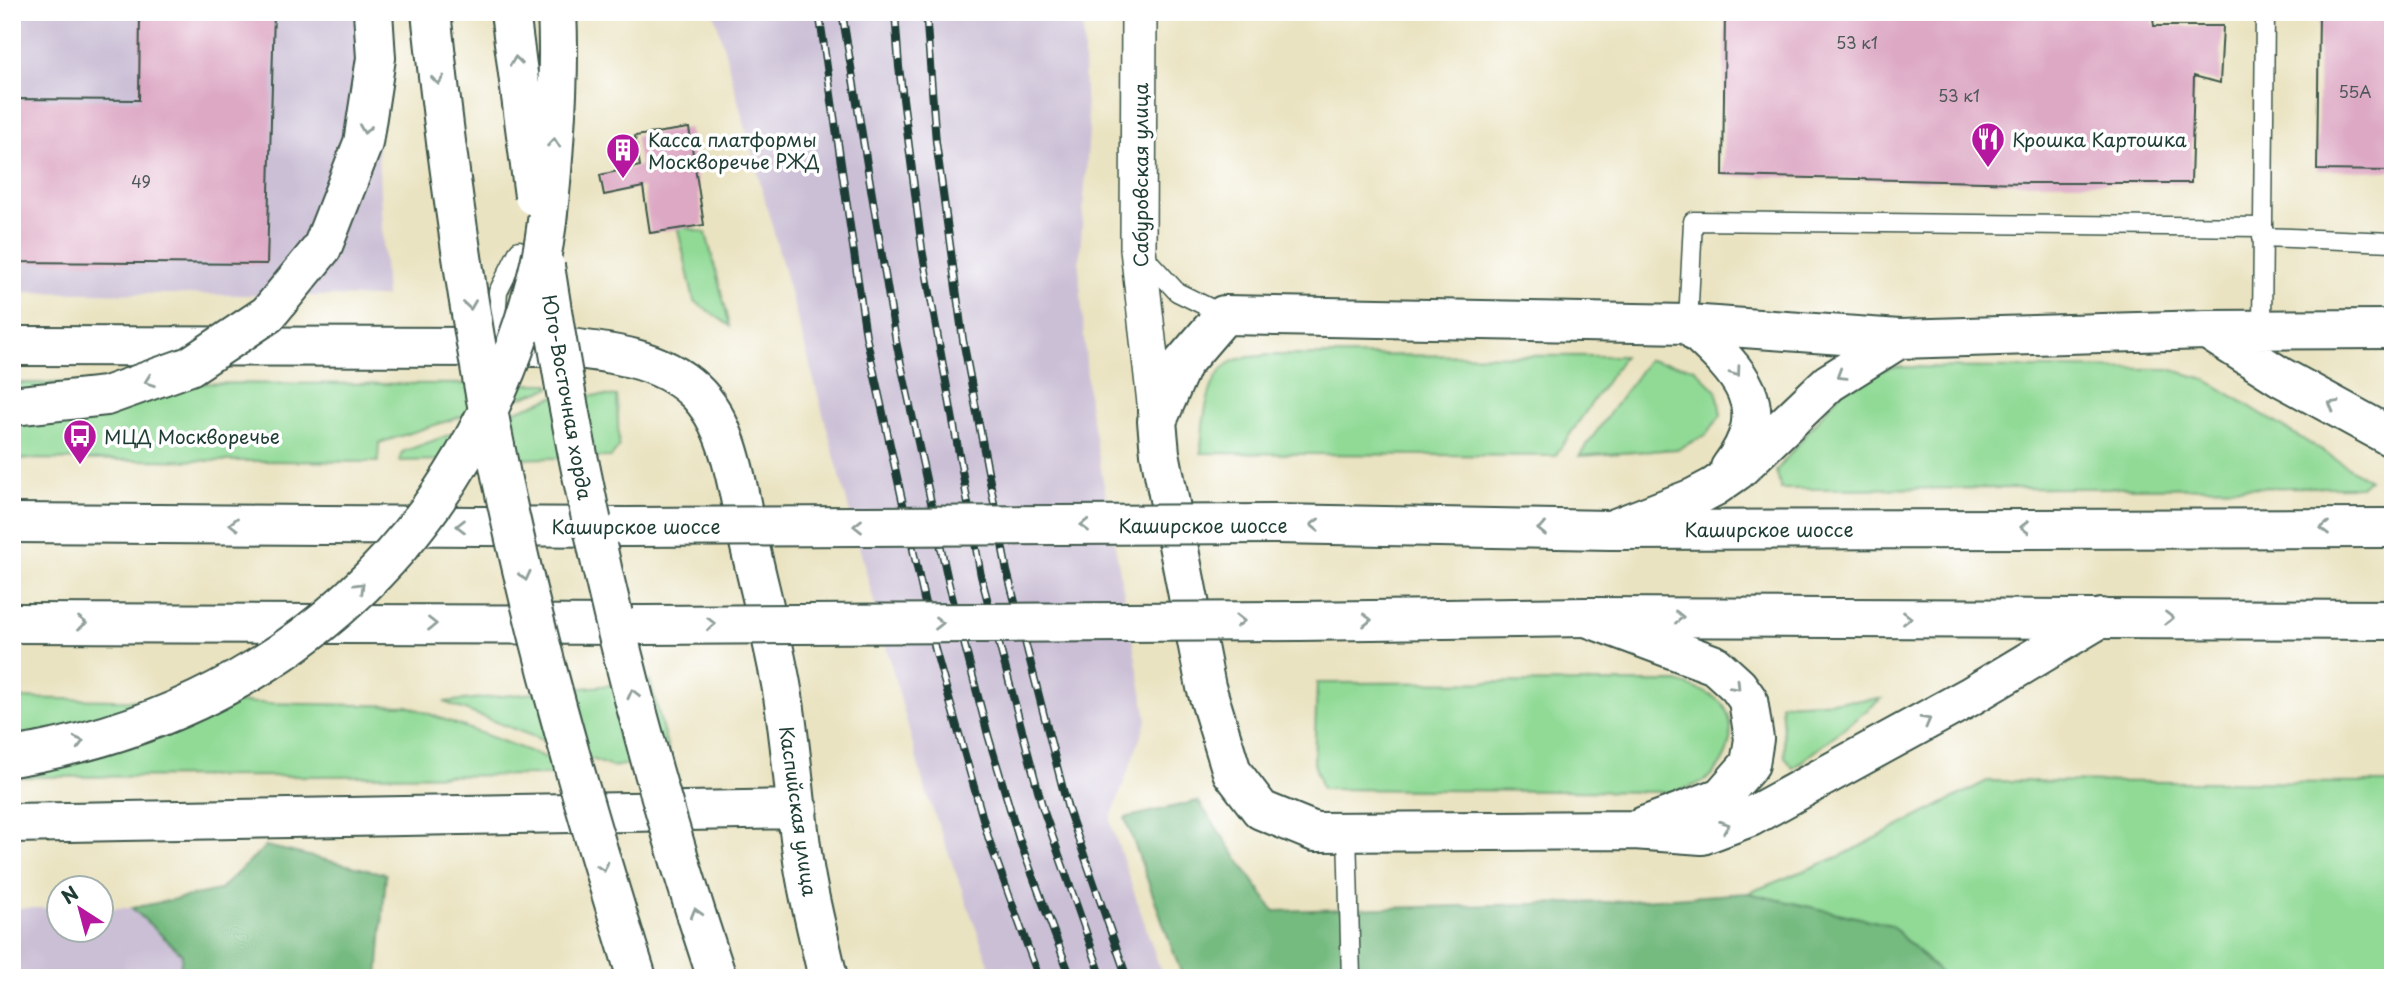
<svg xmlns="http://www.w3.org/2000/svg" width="2405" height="990" font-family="'Playpen Sans',sans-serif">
  <rect width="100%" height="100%" fill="#fff"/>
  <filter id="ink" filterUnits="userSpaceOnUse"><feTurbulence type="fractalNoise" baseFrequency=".0143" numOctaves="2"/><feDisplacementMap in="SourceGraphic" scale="14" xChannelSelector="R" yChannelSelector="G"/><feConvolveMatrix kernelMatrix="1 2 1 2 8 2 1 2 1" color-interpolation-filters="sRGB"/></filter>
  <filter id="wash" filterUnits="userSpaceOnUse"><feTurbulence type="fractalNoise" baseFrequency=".00686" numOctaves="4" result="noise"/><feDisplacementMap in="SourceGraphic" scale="28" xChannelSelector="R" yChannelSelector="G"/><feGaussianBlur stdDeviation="1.57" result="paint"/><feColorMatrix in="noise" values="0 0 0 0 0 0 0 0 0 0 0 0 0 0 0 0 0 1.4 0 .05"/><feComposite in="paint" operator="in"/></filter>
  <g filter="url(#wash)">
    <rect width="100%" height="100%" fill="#eae3c1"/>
    <!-- industrial -->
    <path fill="#cbbfd5" d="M 12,12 L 370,12 L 386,297 L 12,292 Z
      M 714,12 L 1083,12 L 1085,97 L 1089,132 L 1079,267 L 1089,404 L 1147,719 L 1110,821 L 1163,978 L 994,978 L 924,786 Z
      M 12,908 L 59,908 L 60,930 L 102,930 L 102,908 L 132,908 L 182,954 L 179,978 L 12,978 Z"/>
    <!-- green -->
    <path fill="#91da96" stroke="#588c65" stroke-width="2" d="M 12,12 L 21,12 L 19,74 L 12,74 Z
      M 677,225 L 706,233 L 730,326 L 694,301 Z
      M 1269,355 L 1624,356 L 1555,456 L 1201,453 C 1202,427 1206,376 1231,362 C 1241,356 1257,357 1269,355 Z
      M 1648,360 L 1694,368 L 1717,391 L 1721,415 L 1706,435 L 1678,449 L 1579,456 Z
      M 1894,367 L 2169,369 L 2205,379 L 2369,480 L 2361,487 L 1781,489 L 1776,471 L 1843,389 L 1869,373 Z
      M 12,383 L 549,384 L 550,388 L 379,443 L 378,462 L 12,459 Z
      M 559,395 L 617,396 L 619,447 L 611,457 L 399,461 L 402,452 Z
      M 650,681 L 670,757 L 612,767 L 444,702 Z
      M 1677,682 C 1692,687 1717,694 1725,708 C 1739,733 1726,767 1703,781 C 1694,787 1682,789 1672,792 L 1322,789 L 1314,763 L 1317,683 Z
      M 12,698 L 408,706 L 593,775 L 12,777 Z
      M 1881,699 L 1793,768 L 1785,757 L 1781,704 Z
      M 1987,781 L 2393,783 L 2393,978 L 1945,978 L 1891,925 L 1748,893 L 1843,855 Z"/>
    <!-- forest -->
    <path fill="#74ba7f" stroke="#4a7c5a" stroke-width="2" d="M 1198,801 L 1274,911 L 1612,902 L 1748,893 L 1891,925 L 1945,978 L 1183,978 L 1125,818 Z
      M 266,846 L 386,874 L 378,978 L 179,978 L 182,954 L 132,908 L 219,890 Z"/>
    <g id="blocks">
      <!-- building -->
      <path fill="#dda8c4" d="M 140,12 L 274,12 L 267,264 L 12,262 L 12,99 L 139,100 Z
        M 1725,12 L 2152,12 L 2154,26 L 2223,26 L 2220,83 L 2194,76 L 2191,183 L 2028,183 L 1723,176 Z
        M 2319,12 L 2393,12 L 2393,171 L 2317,170 Z
        M 689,128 L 704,225 L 650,233 L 643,187 L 604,195 L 600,175 L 640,166 L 635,136 Z"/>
    </g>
  </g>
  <g filter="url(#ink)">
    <use href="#blocks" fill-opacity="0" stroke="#3d5649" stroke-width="2"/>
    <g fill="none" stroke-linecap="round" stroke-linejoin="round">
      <!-- lane casing -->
      <g stroke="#3d5649" stroke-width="21">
        <path id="lane" d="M 2262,237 L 2393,242
          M 1143,255 L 1177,292 L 1224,315
          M 1688,324 L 1693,221 L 2262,227
          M 2262,330 L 2265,12
          M 494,347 L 498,292 L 519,250
          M 1347,832 L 1351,978"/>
      </g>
      <!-- street casing -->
      <g stroke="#3d5649" stroke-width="38">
        <path id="street" d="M 1139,12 L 1138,249 L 1157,421"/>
      </g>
      <!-- secondary casing -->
      <g stroke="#3d5649" stroke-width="42">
        <path id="secondary" d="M 1688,324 C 1735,368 1779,404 1730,468
          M 2207,330 L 2281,377 L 2393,438
          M 12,346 L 560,347 C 607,352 659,357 694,390 C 731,424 738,492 748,538 C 759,587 772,635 781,684 C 791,740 794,797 802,853 C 807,895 819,936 828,978
          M 1613,529 L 1693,498 L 1714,487 L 1737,471 L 1829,383 L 1899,339
          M 1589,618 L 1715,665 L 1738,686 L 1748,700 L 1754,739 L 1750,764 L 1721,797 L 1644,826
          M 2101,618 L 1969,697 L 1750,817 L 1702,835 L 1634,830 L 1315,832 L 1261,810 L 1232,772 L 1206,687 L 1160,453 L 1157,421 L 1182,364 L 1224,315 L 1688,324 L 1899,339 L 2207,330 L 2393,329
          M 12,823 L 798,809"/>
      </g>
      <!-- primary casing -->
      <g stroke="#3d5649" stroke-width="42">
        <path id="primary" d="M 12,523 L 625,527
          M 1276,524 L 1610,530 L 2393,528
          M 1299,621 L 1587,617 L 2393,620
          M 12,623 L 643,625"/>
      </g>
      <!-- lane -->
      <use href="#lane" stroke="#fff" stroke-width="18"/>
      <!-- street -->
      <use href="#street" stroke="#fff" stroke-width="35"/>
      <!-- secondary -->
      <use href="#secondary" stroke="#fff" stroke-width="38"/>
      <!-- primary -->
      <use href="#primary" stroke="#fff" stroke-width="38"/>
      <!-- rail casing -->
      <g stroke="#1f3d34" stroke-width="8">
        <path id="rail" d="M 819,12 L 866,336 L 935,649 L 989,840 L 1039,978
          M 842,12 L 896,341 L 949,585 L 988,735 L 1019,839 L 1071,978
          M 895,12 L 899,67 L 922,249 L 981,576 L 1043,809 L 1102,978
          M 926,12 L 936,142 L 963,340 L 1007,571 L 1068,809 L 1127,978"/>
      </g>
      <!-- rail -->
      <use href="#rail" stroke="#fff" stroke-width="5" stroke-dasharray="16" stroke-linecap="butt"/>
      <!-- primary-bridge casing -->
      <g stroke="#3d5649" stroke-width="42" stroke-linecap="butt">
        <path id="primary-bridge" d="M 431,12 C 446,156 466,300 494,441 C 530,623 582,801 637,978
          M 510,12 L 534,196
          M 545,266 C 581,507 640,747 717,978
          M 12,406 L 106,396 L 190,366 L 268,314 L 322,248 L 363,143 L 376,58 L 373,12
          M 627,527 L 1276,524
          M 643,625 L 1299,621
          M 12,757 C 279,714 470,537 537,276 C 546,242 549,205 552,171 C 556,118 560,65 557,12"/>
      </g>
      <!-- primary-bridge -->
      <use href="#primary-bridge" stroke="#fff" stroke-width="38"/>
    </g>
    <!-- one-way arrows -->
    <defs><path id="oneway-chevron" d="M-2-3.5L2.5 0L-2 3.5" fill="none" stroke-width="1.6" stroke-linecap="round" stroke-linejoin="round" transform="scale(1.75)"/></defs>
    <g stroke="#8f9e9a">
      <use href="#oneway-chevron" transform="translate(516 61) rotate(-97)"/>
      <use href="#oneway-chevron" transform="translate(438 80) rotate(84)"/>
      <use href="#oneway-chevron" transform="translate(365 129) rotate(98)"/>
      <use href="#oneway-chevron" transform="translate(554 143) rotate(-85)"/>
      <use href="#oneway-chevron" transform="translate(470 305) rotate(82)"/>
      <use href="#oneway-chevron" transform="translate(1736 372) rotate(54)"/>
      <use href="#oneway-chevron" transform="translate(1841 375) rotate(148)"/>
      <use href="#oneway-chevron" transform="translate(149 381) rotate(160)"/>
      <use href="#oneway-chevron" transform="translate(2333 405) rotate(-151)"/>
      <use href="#oneway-chevron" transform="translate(234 524) rotate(-180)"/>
      <use href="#oneway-chevron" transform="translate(1085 525) rotate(180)"/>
      <use href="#oneway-chevron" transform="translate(1315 525) rotate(-179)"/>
      <use href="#oneway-chevron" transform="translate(461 526) rotate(-180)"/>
      <use href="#oneway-chevron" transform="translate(858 526) rotate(180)"/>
      <use href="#oneway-chevron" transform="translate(2025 527) rotate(180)"/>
      <use href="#oneway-chevron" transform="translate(2325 528) rotate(-180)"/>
      <use href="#oneway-chevron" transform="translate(1542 529) rotate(-179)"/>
      <use href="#oneway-chevron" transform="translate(525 576) rotate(77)"/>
      <use href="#oneway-chevron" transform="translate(360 587) rotate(-44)"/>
      <use href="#oneway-chevron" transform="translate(1679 617)"/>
      <use href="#oneway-chevron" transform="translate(1907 618)"/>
      <use href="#oneway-chevron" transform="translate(2169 618)"/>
      <use href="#oneway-chevron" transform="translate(1367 620) rotate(-1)"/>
      <use href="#oneway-chevron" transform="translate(1240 621)"/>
      <use href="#oneway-chevron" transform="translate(82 623)"/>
      <use href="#oneway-chevron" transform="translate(939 623)"/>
      <use href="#oneway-chevron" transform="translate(432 624)"/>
      <use href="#oneway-chevron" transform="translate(711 624)"/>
      <use href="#oneway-chevron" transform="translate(1736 686) rotate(46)"/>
      <use href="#oneway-chevron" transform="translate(633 694) rotate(-104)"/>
      <use href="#oneway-chevron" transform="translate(1926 721) rotate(-29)"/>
      <use href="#oneway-chevron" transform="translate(79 742) rotate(-14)"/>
      <use href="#oneway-chevron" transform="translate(1725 826) rotate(-20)"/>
      <use href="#oneway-chevron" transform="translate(603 867) rotate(74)"/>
      <use href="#oneway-chevron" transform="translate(696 913) rotate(-106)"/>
    </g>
  </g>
  <!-- icons -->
  <defs>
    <g id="restaurant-pin" transform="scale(1.75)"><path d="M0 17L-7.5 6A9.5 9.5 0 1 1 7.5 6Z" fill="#b5179e" stroke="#fff"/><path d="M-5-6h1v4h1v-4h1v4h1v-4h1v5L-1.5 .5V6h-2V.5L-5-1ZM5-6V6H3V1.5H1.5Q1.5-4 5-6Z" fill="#fff"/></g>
    <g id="building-pin" transform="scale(1.75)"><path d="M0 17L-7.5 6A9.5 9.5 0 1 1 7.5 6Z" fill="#b5179e" stroke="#fff"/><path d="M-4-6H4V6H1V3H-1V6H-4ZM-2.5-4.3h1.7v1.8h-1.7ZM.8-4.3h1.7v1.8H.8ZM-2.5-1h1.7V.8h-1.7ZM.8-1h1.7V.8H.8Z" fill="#fff"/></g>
    <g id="bus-pin" transform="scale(1.75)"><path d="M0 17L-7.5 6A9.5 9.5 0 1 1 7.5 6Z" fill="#b5179e" stroke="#fff"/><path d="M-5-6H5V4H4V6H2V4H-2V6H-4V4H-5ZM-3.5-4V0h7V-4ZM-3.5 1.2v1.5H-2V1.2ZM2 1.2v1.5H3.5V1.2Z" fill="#fff"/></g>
  </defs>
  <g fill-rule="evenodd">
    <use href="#restaurant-pin" x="1988" y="139"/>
    <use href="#building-pin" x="623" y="150"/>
    <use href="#bus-pin" x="80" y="436"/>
  </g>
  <g text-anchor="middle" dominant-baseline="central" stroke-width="7" stroke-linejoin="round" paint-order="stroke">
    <!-- number labels -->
    <g font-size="16" fill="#4e5858">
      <text x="1857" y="42">53 к1</text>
      <text x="2355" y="91">55А</text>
      <text x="1959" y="95">53 к1</text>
      <text x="141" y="181">49</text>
    </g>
    <!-- poi labels -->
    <g font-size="19" fill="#1f3d34" stroke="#fff" text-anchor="start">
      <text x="648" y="139">Касса платформы<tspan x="648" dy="22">Москворечье РЖД</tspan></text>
      <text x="2012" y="139">Крошка Картошка</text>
      <text x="104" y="436">МЦД Москворечье</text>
    </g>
    <!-- street labels -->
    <g font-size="19" fill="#1f3d34" stroke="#fff">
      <text transform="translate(1140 175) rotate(-90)">Сабуровская улица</text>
      <text transform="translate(568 397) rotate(80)">Юго-Восточная хорда</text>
      <text x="1203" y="525">Каширское шоссе</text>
      <text x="636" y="526">Каширское шоссе</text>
      <text x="1769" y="529">Каширское шоссе</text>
      <text transform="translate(799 811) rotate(82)">Каспийская улица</text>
    </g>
  </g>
  <!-- margin -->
  <rect width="2405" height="990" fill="none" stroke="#fff" stroke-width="42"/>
  <!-- north arrow -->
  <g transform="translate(80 909) rotate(324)"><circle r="33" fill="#ffffff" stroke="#a5b1ae" stroke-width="2"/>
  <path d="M0-5L12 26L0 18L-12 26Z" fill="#b5179e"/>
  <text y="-10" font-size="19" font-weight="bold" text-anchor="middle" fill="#1f3d34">N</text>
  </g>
</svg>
